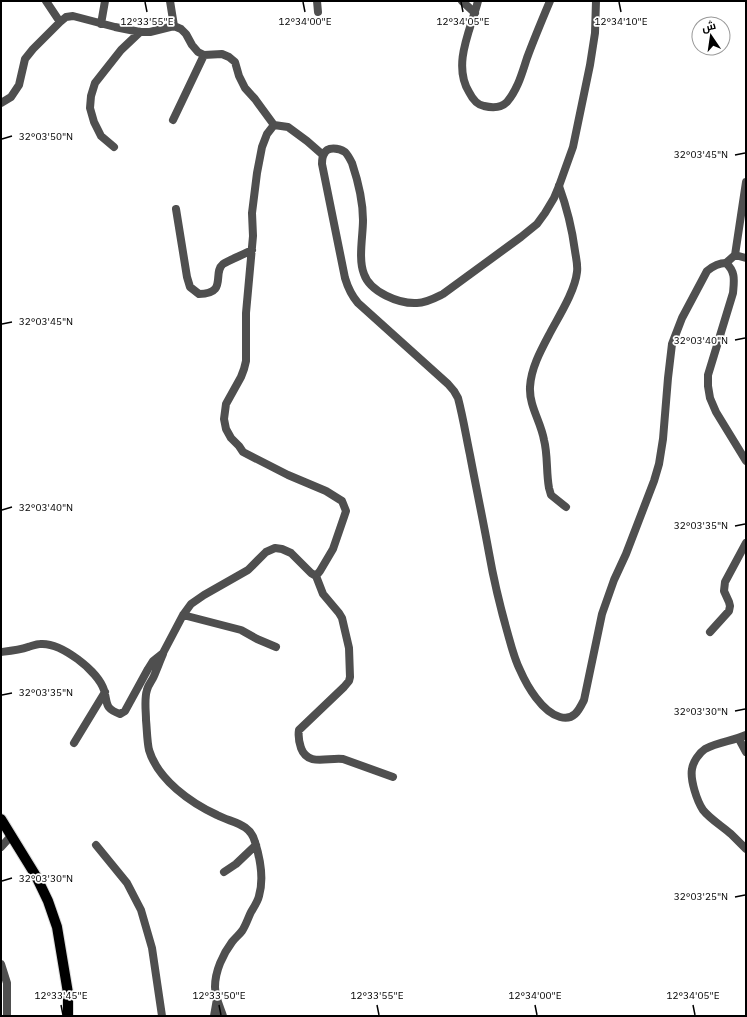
<svg xmlns="http://www.w3.org/2000/svg" width="747" height="1017" font-family="'IBM Plex Sans',Cairo,sans-serif">
  <rect width="100%" height="100%" fill="#fff"/>
  <g fill="none" stroke-linecap="round" stroke-linejoin="round">
    <!-- primary casing -->
    <g stroke="#dbdbdb" stroke-width="12">
      <path id="primary" d="M 1,819 L 36,876 L 48,901 L 57,927 L 68,993 L 68,1016"/>
    </g>
    <!-- minor -->
    <path stroke="#4f4f4f" stroke-width="8" d="M 46,1 L 60,22 L 66,17 L 73,16 L 115,27 L 140,32 L 150,32 L 174,26 L 181,29 L 186,34 L 192,45 L 198,52 L 204,55 L 222,54 L 229,57 L 235,62 L 239,76 L 245,88 L 255,99 L 274,125
      M 170,1 L 174,26
      M 317,1 L 318,12
      M 462,1 L 475,13
      M 101,24 L 105,1
      M 1,103 L 11,97 L 19,85 L 25,59 L 33,49 L 60,22
      M 173,120 L 204,55
      M 114,147 L 101,136 L 94,122 L 90,108 L 91,96 L 95,83 L 121,50 L 140,32
      M 559,186 C 567,208 572,228 575,251 C 576,258 578,265 577,272 C 575,291 559,316 550,333 C 541,350 531,368 530,387 C 529,406 541,422 544,440 C 548,455 546,472 549,488 L 551,495 L 566,507
      M 176,209 L 187,277 L 190,287 L 199,294 C 228,294 212,273 223,264 C 229,260 245,254 252,250
      M 735,255 L 746,258
      M 726,263 L 735,255 L 746,182
      M 316,576 L 323,594 L 339,613 L 342,618 L 349,648 L 350,677 L 349,681 L 344,687 L 299,730 C 298,736 299,742 301,748 C 308,767 328,757 343,759 L 393,777
      M 183,615 L 241,630 L 257,639 L 276,647
      M 710,632 L 729,611 L 730,606 L 729,602 L 724,591 L 725,582 L 746,543
      M 1,652 C 10,651 20,650 28,647 C 32,646 36,644 40,644 C 61,642 98,671 104,690 C 108,704 104,708 120,714 L 125,711 L 148,669 L 153,661 L 163,653 L 183,615 L 191,604 L 204,595 L 248,570 L 266,552 L 275,548 L 282,549 L 291,553 L 311,573 L 316,576 L 320,571 L 333,549 L 344,517 L 346,511 L 342,501 L 326,491 L 288,475 L 243,452 L 239,446 L 231,438 L 226,429 L 224,419 L 226,404 L 241,377 L 244,369 L 246,361 L 246,313 L 253,236 L 252,213 L 257,173 L 262,147 L 267,134 L 274,125 L 288,127 L 307,141 L 323,155
      M 163,654 C 160,661 157,669 154,676 C 152,681 148,685 147,690 C 144,699 146,711 146,720 C 147,730 147,741 149,750 C 158,780 191,803 217,815 C 232,823 250,823 255,842 C 260,858 264,879 259,896 C 258,901 254,907 251,912 C 248,918 246,925 242,931 C 239,935 235,938 232,942 C 223,954 215,971 215,987 C 215,997 220,1007 223,1016
      M 739,739 L 746,752
      M 74,743 L 105,692
      M 96,845 L 127,883 L 141,910 L 152,948 L 162,1016
      M 1,847 L 11,836
      M 224,872 L 236,864 L 256,845
      M 1,964 L 7,983 L 7,1016
      M 214,1016 L 217,999"/>
    <!-- tertiary -->
    <path stroke="#4f4f4f" stroke-width="8" d="M 478,1 C 471,29 452,64 469,92 C 472,98 477,105 484,106 C 492,108 501,108 507,102 C 518,89 522,73 527,58 C 534,39 542,20 550,1
      M 596,1 L 595,33 L 590,65 L 573,147 L 559,186 L 554,198 L 545,213 L 537,224 L 521,237 L 443,294 C 435,298 426,303 417,303 C 399,304 370,292 364,274 C 358,259 363,236 363,220 C 363,201 358,181 352,163 C 350,159 348,155 345,152 C 339,148 327,146 324,154 C 322,157 322,160 322,164 L 345,278 C 348,288 351,295 358,303 L 448,384 L 454,391 L 458,398 C 463,417 466,436 470,455 C 476,487 483,520 489,553 C 494,582 501,610 509,638 C 512,649 515,660 520,670 C 527,686 542,712 560,717 C 574,721 579,710 584,700 L 602,614 L 614,580 L 626,554 L 654,481 L 659,464 L 663,439 L 668,378 L 672,344 L 682,318 L 707,271 C 713,266 718,263 726,263 C 736,272 734,281 733,293 L 708,375 L 708,386 L 710,398 L 716,412 L 746,461
      M 746,735 C 733,741 718,742 705,749 C 699,753 693,762 692,769 C 690,780 697,801 703,810 C 710,819 722,826 731,834 C 736,839 741,844 746,849"/>
    <!-- primary -->
    <use href="#primary" stroke="#000" stroke-width="10"/>
  </g>
  <!-- ticks -->
  <path fill="none" stroke="#000" stroke-width="1.5" d="M 145,2 L 147,12M 303,2 L 305,12M 461,2 L 463,12M 619,2 L 621,12M 2,139 L 12,136M 735,155 L 745,153M 2,324 L 12,322M 735,340 L 745,338M 2,510 L 12,507M 735,526 L 745,524M 2,695 L 12,693M 735,711 L 745,709M 2,881 L 12,878M 735,897 L 745,895M 61,1005 L 63,1015M 219,1005 L 221,1015M 377,1005 L 379,1015M 535,1005 L 537,1015M 693,1005 L 695,1015"/>
  <g font-size="10" text-anchor="middle" fill="#000" stroke="#fff" stroke-width="3.5" stroke-linejoin="round" paint-order="stroke">
    <text x="147" y="25">12°33'55"E</text>
    <text x="305" y="25">12°34'00"E</text>
    <text x="463" y="25">12°34'05"E</text>
    <text x="621" y="25">12°34'10"E</text>
    <text x="46" y="140">32°03'50"N</text>
    <text x="701" y="158">32°03'45"N</text>
    <text x="46" y="325">32°03'45"N</text>
    <text x="701" y="344">32°03'40"N</text>
    <text x="46" y="511">32°03'40"N</text>
    <text x="701" y="529">32°03'35"N</text>
    <text x="46" y="696">32°03'35"N</text>
    <text x="701" y="715">32°03'30"N</text>
    <text x="46" y="882">32°03'30"N</text>
    <text x="701" y="900">32°03'25"N</text>
    <text x="61" y="999">12°33'45"E</text>
    <text x="219" y="999">12°33'50"E</text>
    <text x="377" y="999">12°33'55"E</text>
    <text x="535" y="999">12°34'00"E</text>
    <text x="693" y="999">12°34'05"E</text>
  </g>
  <!-- border -->
  <rect width="747" height="1017" fill="none" stroke="#000000" stroke-width="4"/>
  <!-- north arrow -->
  <g transform="translate(711 36) rotate(347)"><circle r="19" fill="#ffffff" stroke="#999999"/>
  <path d="M0-3L7 15L0 10L-7 15Z" fill="#000000"/>
  <text y="-6" font-size="11" font-weight="bold" text-anchor="middle" fill="#000000">ش</text>
  </g>
</svg>
